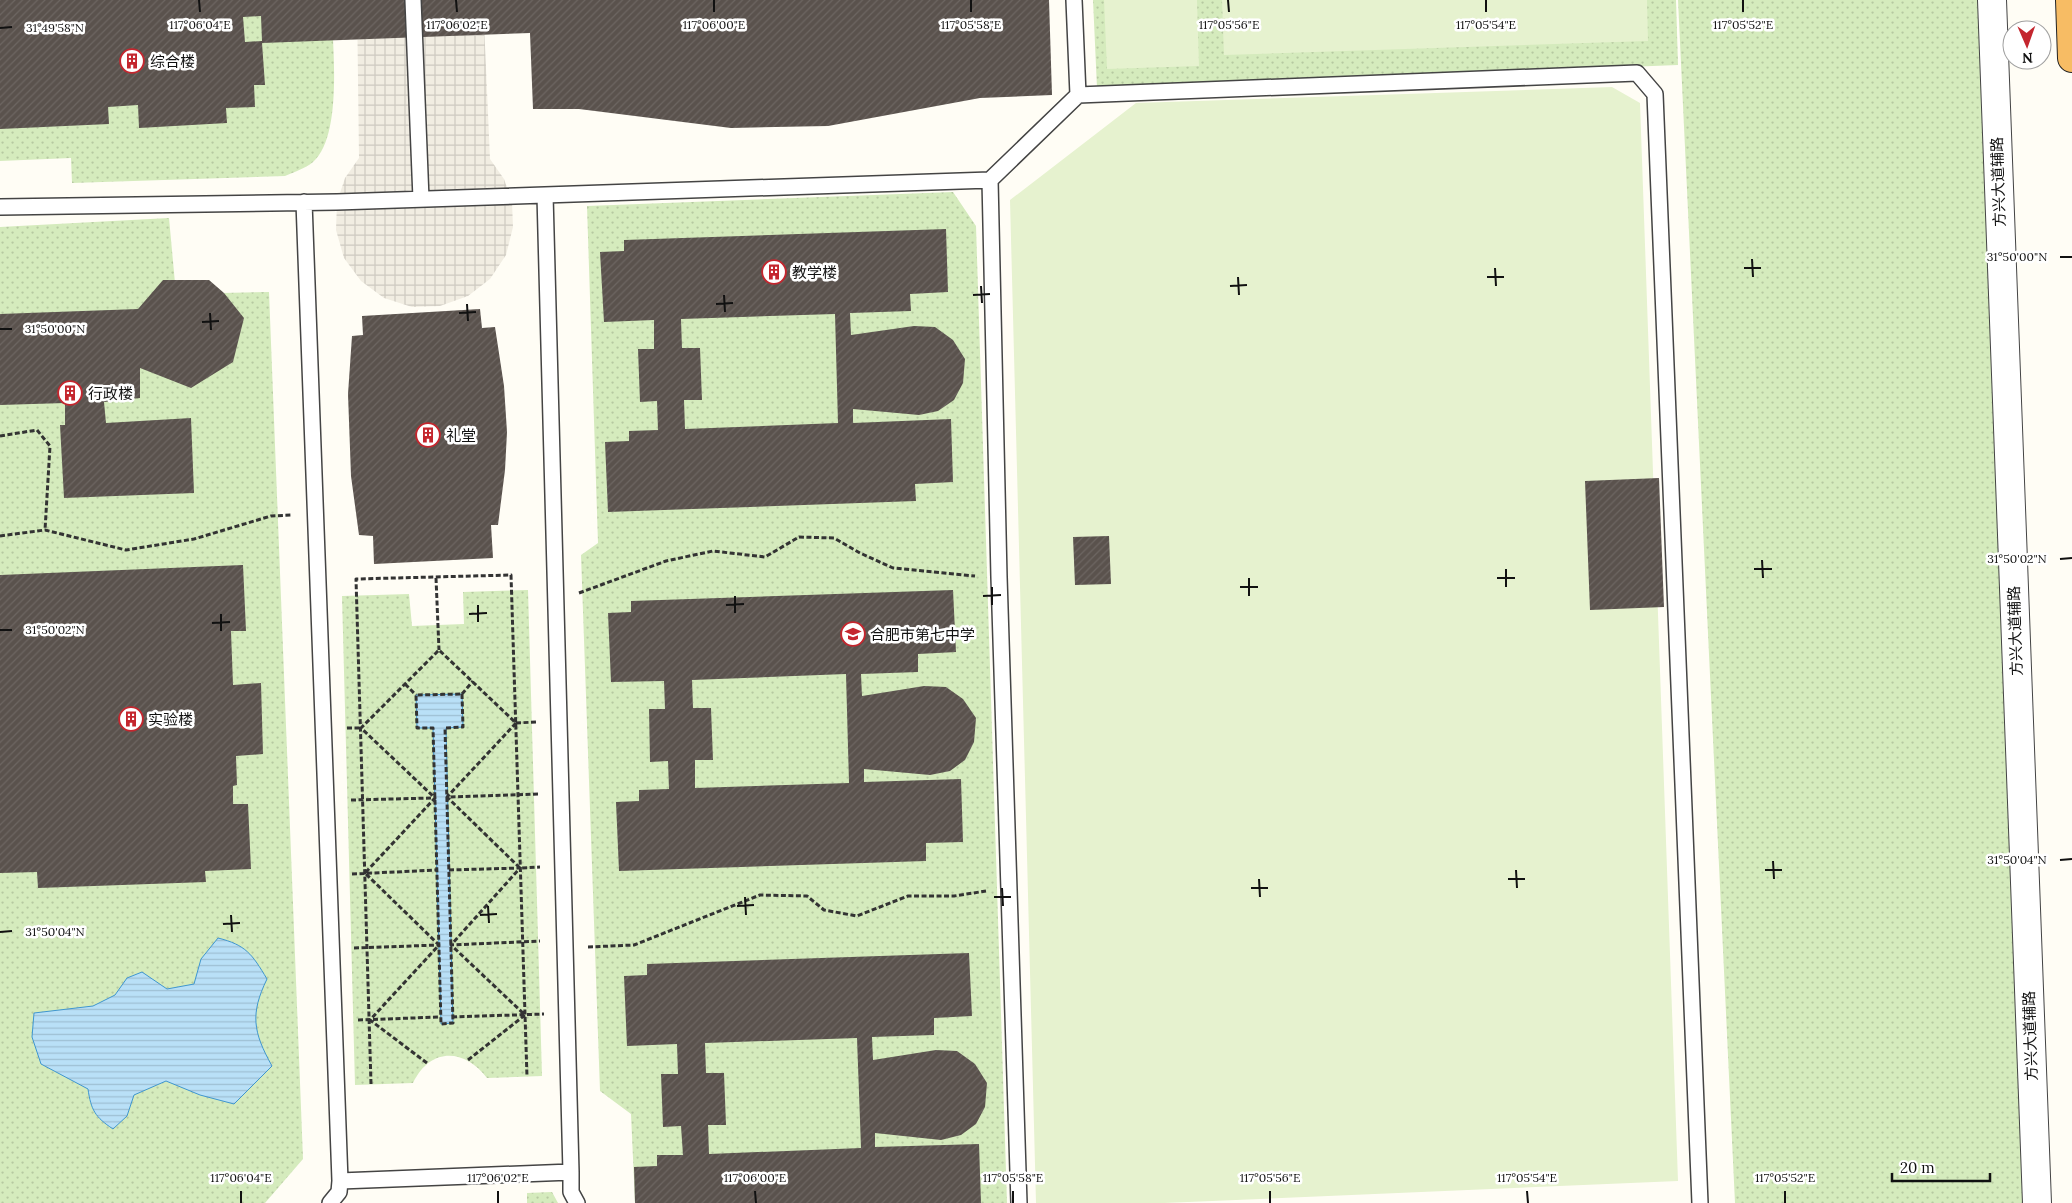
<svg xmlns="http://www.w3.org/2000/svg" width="2072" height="1203" font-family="Lora,'Noto Sans SC',serif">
  <defs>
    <pattern id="grass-dots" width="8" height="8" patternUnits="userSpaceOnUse" patternTransform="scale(1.25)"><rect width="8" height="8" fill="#d5ebbd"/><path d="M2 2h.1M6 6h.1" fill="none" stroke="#b6c8a1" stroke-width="1.8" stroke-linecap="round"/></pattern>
    <pattern id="plaza-grid" width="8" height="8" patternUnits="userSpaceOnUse" patternTransform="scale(1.25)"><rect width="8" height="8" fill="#f1ede2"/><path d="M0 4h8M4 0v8" fill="none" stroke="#cecac1"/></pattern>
    <pattern id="water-rules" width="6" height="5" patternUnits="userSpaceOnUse" patternTransform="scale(1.25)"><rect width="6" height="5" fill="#b9e0f7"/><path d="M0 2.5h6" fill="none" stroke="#9ebfd3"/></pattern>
    <pattern id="building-hatch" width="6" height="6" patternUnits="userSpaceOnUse" patternTransform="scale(1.25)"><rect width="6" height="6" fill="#5a524d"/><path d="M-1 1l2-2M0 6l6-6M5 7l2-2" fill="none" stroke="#6d6662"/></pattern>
  </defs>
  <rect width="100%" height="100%" fill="#fffdf5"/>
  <!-- grass -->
  <path fill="url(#grass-dots)" d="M 0,0 L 331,0 C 332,39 344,135 313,162 C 306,168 294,172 285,176 L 72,183 L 71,158 L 0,161 Z
    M 1093,0 L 1676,0 L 1678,65 L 1097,88 Z
    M 1678,0 L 1992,0 L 2037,1203 L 1735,1203 Z
    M 953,192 L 976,226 L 1007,1203 L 635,1203 L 631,1114 L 600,1091 L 581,555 L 598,543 L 587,206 Z
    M 169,218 L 176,294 L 269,292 L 303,1159 L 265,1203 L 0,1203 L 0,227 Z
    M 528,590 L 542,1076 L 487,1078 C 465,1049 431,1046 413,1083 L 355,1085 L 342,596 L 409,594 L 412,626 L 464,624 L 463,592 Z
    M 552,1192 L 558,1203 L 527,1203 L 527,1193 Z"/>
  <!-- pitch -->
  <path fill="#e6f2cf" d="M 1104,0 L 1197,0 L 1199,66 L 1107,69 Z
    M 1222,0 L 1647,0 L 1648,41 L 1224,55 Z
    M 1612,87 L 1640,103 L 1678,1181 L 1164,1203 L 1036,1203 L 1010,200 L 1136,103 Z"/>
  <!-- plaza -->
  <path fill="url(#plaza-grid)" d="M 357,0 L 483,0 L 490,159 L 504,179 L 512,202 L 513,227 L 506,255 L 490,279 L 468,296 L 440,306 L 412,307 L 384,298 L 361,281 L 344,258 L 336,230 L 337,202 L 345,178 L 359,158 Z"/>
  <!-- water -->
  <path fill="url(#water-rules)" stroke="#3f96cf" d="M 462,694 L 463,727 L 446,728 L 453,1023 L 441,1024 L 433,728 L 417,728 L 416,695 Z
    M 218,938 C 246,945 252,954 267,979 C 250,1014 253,1032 272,1066 L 234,1104 L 200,1095 L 166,1081 L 134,1095 L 127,1116 L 113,1129 C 95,1117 91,1110 88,1089 L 41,1064 L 32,1037 L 34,1013 L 93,1006 L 115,995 L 127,978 L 142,972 L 167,989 L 194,984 L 201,959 Z"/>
  <!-- building -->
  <path fill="url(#building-hatch)" fill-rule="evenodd" d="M 0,0 L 1049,0 L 1052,95 L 980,98 L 828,126 L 731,128 L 579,109 L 533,109 L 530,33 L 262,43 L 265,85 L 254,85 L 255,107 L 226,108 L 227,123 L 139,128 L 138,105 L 108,107 L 109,124 L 0,129 ZM 261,16 L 262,41 L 245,42 L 243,17 Z
    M 946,229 L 948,292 L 910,294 L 911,311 L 850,313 L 851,335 L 914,326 L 935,327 L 953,340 L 965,359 L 963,383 L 954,400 L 938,411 L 919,415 L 853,409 L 853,423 L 951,419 L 953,482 L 915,484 L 916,501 L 608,512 L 605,442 L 629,441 L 629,431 L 658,430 L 657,401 L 640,402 L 638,349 L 654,349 L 654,320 L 604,322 L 600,252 L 624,251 L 624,240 ZM 835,314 L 838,423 L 685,429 L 684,400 L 702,400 L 700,348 L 682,348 L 681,319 Z
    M 163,280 L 209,280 L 224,293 L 244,318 L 233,362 L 191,388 L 140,368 L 140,398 L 104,402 L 106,423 L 191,418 L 194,493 L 64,498 L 60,425 L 65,425 L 65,403 L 0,405 L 0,314 L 138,309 Z
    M 480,309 L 482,328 L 495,327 L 504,386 L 507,432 L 505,470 L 498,525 L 491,525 L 493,558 L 374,564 L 373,536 L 359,535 L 351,476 L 348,394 L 352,336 L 363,335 L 362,316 Z
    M 1659,478 L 1664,607 L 1590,610 L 1585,481 Z
    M 1109,536 L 1111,584 L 1075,585 L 1073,537 Z
    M 243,565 L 246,631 L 231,631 L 233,685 L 261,683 L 263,754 L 236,756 L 237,785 L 233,786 L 233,804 L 248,804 L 251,869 L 205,871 L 206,882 L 38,888 L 37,872 L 0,873 L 0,575 Z
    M 953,590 L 956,652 L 918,654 L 918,672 L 861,674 L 862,696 L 924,686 L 946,687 L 963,699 L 976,718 L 974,742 L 965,760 L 950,771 L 930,775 L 864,769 L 864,782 L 961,779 L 963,842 L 926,843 L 926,861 L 619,871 L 616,802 L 639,801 L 639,790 L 669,789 L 668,761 L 650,762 L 649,709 L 665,709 L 664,681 L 611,682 L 608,613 L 631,612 L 631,601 ZM 846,674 L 849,783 L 695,788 L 695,760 L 713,760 L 711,708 L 693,708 L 692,680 Z
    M 969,953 L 972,1016 L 934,1018 L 934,1035 L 872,1037 L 873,1060 L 936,1050 L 957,1051 L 975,1064 L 987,1083 L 985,1107 L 976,1124 L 961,1135 L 941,1140 L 875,1133 L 875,1147 L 979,1144 L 981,1203 L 635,1203 L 634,1167 L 657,1166 L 657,1155 L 683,1155 L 681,1126 L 663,1127 L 661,1074 L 678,1074 L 677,1044 L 627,1046 L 624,976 L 647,975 L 647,964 ZM 857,1038 L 861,1148 L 709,1154 L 708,1125 L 726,1125 L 724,1073 L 706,1073 L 705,1043 Z"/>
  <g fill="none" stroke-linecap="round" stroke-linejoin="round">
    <!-- service casing -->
    <g stroke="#444" stroke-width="18">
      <path id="service" d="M 413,0 L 421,199
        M 1078,95 L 1637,73 L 1655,94 L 1700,1203
        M 990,180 L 999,577 L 1019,1203
        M 545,195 L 571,1172 L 571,1192 L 577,1203
        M 304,202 L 340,1181 L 339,1192 L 330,1203
        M 0,207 L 337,202 L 990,180 L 1078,95 L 1074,0
        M 340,1181 L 571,1172"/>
    </g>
    <!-- tertiary casing -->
    <g stroke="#444" stroke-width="30">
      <path id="tertiary" d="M 1992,0 L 2037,1203"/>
    </g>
    <!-- trunk casing -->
    <g stroke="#222" stroke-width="30">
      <path id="trunk" d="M 2070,0 L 2072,58"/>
    </g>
    <!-- path -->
    <path stroke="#333" stroke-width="3" stroke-dasharray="5 2.5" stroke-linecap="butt" d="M 0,436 L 37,430 L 50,446 L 45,530
      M 0,536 L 45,530 L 126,550 L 194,539 L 271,516 L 292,515
      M 436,578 L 439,650
      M 579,593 L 666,561 L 713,551 L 765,557 L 799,537 L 834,538 L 860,553 L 893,568 L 975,576
      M 405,684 L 416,695
      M 462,694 L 463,727 L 445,728 L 453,1023 L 441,1024 L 433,728 L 417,728 L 416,695 Z
      M 462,694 L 473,681
      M 516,723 L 536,722
      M 347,728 L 361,728
      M 538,794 L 447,797 L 520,868 L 540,867
      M 351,800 L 434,798
      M 449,870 L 520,868 L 451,945
      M 352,874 L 437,870
      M 588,947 L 634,945 L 760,895 L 807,896 L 824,910 L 857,916 L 908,896 L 954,896 L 986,891
      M 354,948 L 438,945
      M 452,1017 L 544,1014
      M 358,1020 L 440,1017
      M 468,1060 L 525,1015 L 451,945 L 540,941
      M 427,1063 L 370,1020 L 439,945 L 365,873 L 435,798 L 361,728 L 439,650 L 516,723 L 447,797
      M 371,1084 L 356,579 L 511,575 L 527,1077"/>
    <!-- service -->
    <use href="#service" stroke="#fff" stroke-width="15"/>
    <!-- tertiary -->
    <use href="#tertiary" stroke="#fff" stroke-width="28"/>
    <!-- trunk -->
    <use href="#trunk" stroke="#f7bc64" stroke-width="28"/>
  </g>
  <!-- ticks -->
  <path fill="none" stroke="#111" stroke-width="2" d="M 199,0 L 200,12M 456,0 L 457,12M 714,0 L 714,12M 971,0 L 971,12M 1228,0 L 1229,12M 1486,0 L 1486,12M 1743,0 L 1743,12M 0,28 L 12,27M 2060,257 L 2072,257M 1752,259 L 1753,277M 1495,268 L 1496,286M 1744,268 L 1761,268M 1238,277 L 1239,295M 1487,277 L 1504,277M 981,286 L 982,303M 1230,286 L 1247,285M 724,295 L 725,312M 973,295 L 990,294M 467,304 L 468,321M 716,304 L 733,303M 210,313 L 211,330M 459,313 L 476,312M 202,322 L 219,321M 0,329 L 12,329M 2060,559 L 2072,558M 1762,560 L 1763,578M 1506,569 L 1506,587M 1754,569 L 1772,569M 1249,578 L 1249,596M 1497,578 L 1515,578M 992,587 L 992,605M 1240,587 L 1258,587M 735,596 L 735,613M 983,596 L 1001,595M 478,605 L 478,622M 726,605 L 744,604M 221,614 L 221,631M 469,614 L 487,613M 212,623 L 230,622M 0,630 L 12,630M 2060,860 L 2072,859M 1773,861 L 1774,879M 1516,870 L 1517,888M 1765,870 L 1782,870M 1259,879 L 1260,897M 1508,879 L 1525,879M 1002,888 L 1003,906M 1251,888 L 1268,888M 745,897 L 746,915M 994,897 L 1011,897M 488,906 L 489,923M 737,906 L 754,905M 231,915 L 232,932M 480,915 L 497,914M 223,924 L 240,923M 0,932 L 12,931M 241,1191 L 241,1203M 498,1191 L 498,1203M 755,1191 L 756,1203M 1013,1191 L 1013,1203M 1270,1191 L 1270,1203M 1527,1191 L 1528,1203M 1785,1191 L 1785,1203"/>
  <!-- icons -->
  <defs>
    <g id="building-ring" transform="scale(1.25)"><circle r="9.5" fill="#fff" stroke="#c4262e" stroke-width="1.5"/><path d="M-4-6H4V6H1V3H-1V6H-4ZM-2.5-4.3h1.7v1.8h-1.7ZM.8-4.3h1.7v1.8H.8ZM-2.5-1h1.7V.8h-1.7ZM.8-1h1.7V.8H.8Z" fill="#c4262e"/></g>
    <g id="school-ring" transform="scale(1.25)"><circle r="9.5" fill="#fff" stroke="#c4262e" stroke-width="1.5"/><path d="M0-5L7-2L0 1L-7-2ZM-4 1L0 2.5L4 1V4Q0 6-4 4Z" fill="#c4262e"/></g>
  </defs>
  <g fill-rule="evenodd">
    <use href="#building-ring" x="132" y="61"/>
    <use href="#building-ring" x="774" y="272"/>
    <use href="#building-ring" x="70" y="393"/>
    <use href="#building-ring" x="428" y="435"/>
    <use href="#school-ring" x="853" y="634"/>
    <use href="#building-ring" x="131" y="719"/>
  </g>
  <g text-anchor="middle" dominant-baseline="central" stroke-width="5" stroke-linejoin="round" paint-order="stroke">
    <!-- poi labels -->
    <g font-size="15" fill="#111" stroke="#fff" text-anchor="start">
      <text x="150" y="61">综合楼</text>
      <text x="792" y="272">教学楼</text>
      <text x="88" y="393">行政楼</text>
      <text x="446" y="435">礼堂</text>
      <text x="870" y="634">合肥市第七中学</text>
      <text x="148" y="719">实验楼</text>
    </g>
    <!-- street labels -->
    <g font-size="15" fill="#111" stroke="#fff">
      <text transform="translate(1998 182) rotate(-92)">方兴大道辅路</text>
      <text transform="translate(2015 631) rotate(-92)">方兴大道辅路</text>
      <text transform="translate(2030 1036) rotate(-92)">方兴大道辅路</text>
    </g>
  </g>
  <g font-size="12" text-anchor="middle" fill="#111" stroke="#fff" stroke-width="5" stroke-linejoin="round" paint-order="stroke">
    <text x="200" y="29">117°06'04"E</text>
    <text x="457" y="29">117°06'02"E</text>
    <text x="714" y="29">117°06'00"E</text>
    <text x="971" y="29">117°05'58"E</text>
    <text x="1229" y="29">117°05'56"E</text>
    <text x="1486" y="29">117°05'54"E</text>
    <text x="1743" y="29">117°05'52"E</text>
    <text x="55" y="32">31°49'58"N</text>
    <text x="2017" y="261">31°50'00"N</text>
    <text x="55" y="333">31°50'00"N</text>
    <text x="2017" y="563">31°50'02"N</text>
    <text x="55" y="634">31°50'02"N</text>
    <text x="2017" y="864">31°50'04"N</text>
    <text x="55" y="936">31°50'04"N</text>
    <text x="241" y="1182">117°06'04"E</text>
    <text x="498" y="1182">117°06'02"E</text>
    <text x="755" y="1182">117°06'00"E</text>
    <text x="1013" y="1182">117°05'58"E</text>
    <text x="1270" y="1182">117°05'56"E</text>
    <text x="1527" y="1182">117°05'54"E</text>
    <text x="1785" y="1182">117°05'52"E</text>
  </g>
  <!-- north arrow -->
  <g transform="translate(2027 45) rotate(178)"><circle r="24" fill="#ffffff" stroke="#a0a0a0"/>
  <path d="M0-4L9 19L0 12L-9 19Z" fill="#c4262e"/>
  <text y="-8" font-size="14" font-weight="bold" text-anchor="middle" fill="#111111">N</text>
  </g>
  <!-- scale -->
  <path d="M1892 1173v8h98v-8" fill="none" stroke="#111111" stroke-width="2.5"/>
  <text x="1900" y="1173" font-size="15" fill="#111111" stroke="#ffffff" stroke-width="4" paint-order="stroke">20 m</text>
</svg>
